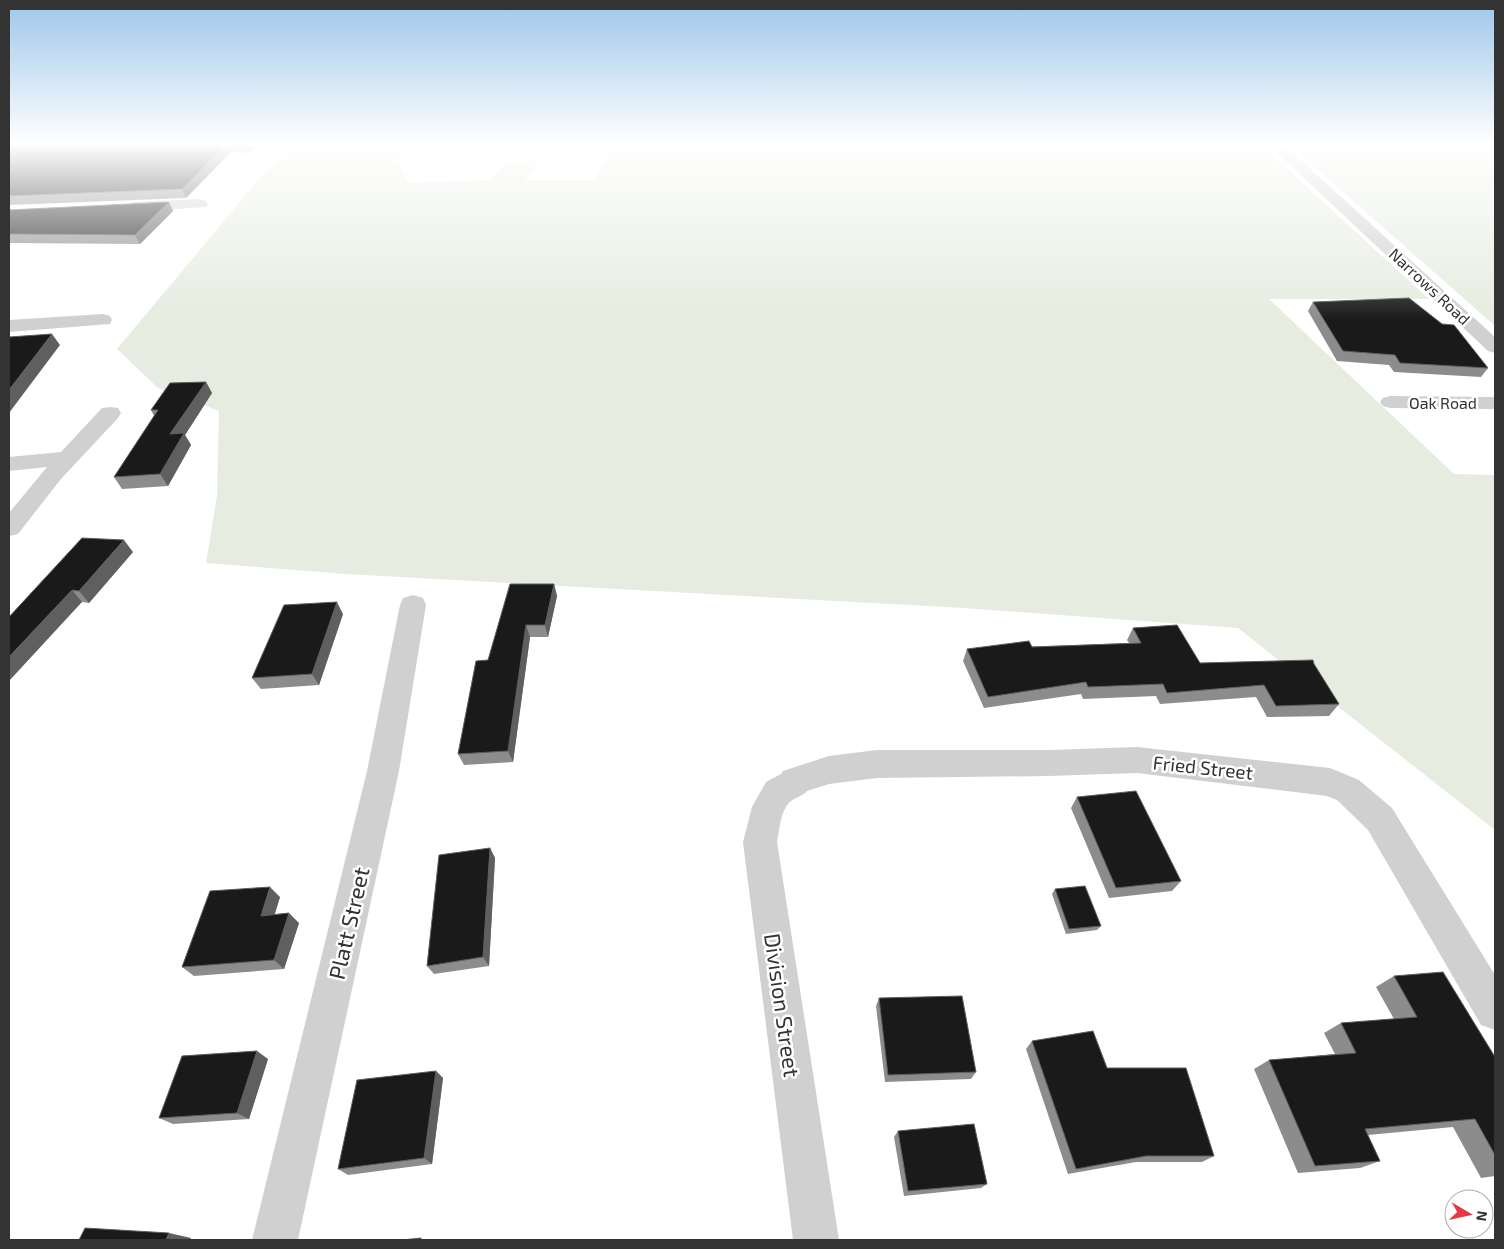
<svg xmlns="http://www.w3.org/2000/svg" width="1504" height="1249" font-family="'Exo 2',sans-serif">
  <rect width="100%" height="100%" fill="#fff"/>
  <!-- green -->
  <path fill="#e6ecdf" d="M 295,145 L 405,145 L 397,161 L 408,183 L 492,180 L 505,162 L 539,160 L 525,180 L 594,180 L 616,145 L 1261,145 L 1429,299 L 1269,299 L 1454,474 L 1495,475 L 1495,830 L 1238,628 L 964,608 L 346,574 L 206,563 L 217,496 L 219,411 L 158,388 L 117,349 L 259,179 Z
    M 1290,145 L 1495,145 L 1495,326 Z"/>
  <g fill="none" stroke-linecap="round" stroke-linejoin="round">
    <!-- minor -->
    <path fill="#d0d0d0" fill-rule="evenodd" d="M 200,199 L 205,201 L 208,204 L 205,207 L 133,212 L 128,210 L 125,207 L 128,204 L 133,202 Z
      M 103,314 L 110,316 L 112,320 L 110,324 L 9,332 L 9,320 Z
      M 1390,396 L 1495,397 L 1495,409 L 1390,408 L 1383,406 L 1380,402 L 1383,398 Z
      M 110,407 L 118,408 L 121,413 L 118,418 L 61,479 L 18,534 L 9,536 L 9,513 L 47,467 L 9,471 L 9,457 L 61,452 L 102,408 Z
      M 413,595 L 423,598 L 426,605 L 399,771 L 298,1240 L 252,1240 L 367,771 L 400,605 L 403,598 Z
      M 1137,747 L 1330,768 L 1359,780 L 1392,808 L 1495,975 L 1495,1030 L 1481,1025 L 1368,830 L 1337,800 L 1327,796 L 1137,773 L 1049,776 L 877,778 L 829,784 L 807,791 C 803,796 796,797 791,801 C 780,810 780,829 777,842 L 839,1240 L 793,1240 L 743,842 L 752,807 L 766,782 L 781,774 L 783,771 L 829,756 L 877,750 L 1049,750 Z"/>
    <!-- tertiary -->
    <path fill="#d0d0d0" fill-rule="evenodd" d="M 1269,145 L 1284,145 L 1495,337 L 1495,353 L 1488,351 Z"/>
  </g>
  <!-- wall -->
  <path fill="#8c8c8c" d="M 9,145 L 259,145 L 249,153 L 231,152 L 186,198 L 9,205 Z
    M 551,145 L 568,145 L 567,146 Z
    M 169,202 L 173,211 L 140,244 L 9,243 L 9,210 Z
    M 1313,302 L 1488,368 L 1481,377 L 1394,372 L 1389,365 L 1337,361 L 1308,311 Z
    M 206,382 L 212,393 L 185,435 L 191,445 L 168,486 L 122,489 L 114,477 L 154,416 L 151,410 Z
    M 133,552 L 89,603 L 82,602 L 9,617 Z
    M 554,584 L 557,596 L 548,637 L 530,637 L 513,762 L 464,765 L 458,754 L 488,660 Z
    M 343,614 L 319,685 L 261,689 L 252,678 Z
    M 1133,628 L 1200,663 L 1314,664 L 1339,704 L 1329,716 L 1267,717 L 1256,697 L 1160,704 L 1156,696 L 1083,699 L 1081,694 L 984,708 L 963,661 L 967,649 L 1129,643 L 1127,640 Z
    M 1077,797 L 1181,881 L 1172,891 L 1109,898 L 1071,808 Z
    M 490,848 L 495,858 L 489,966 L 434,974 L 427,966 Z
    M 1055,889 L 1101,926 L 1097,930 L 1066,934 L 1052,894 Z
    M 280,897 L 275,914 L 299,923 L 284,969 L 194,976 L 182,967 Z
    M 1394,976 L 1495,1057 L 1495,1176 L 1481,1178 L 1453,1127 L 1368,1135 L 1380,1161 L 1360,1168 L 1298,1173 L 1254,1069 L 1269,1060 L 1335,1054 L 1324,1033 L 1341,1023 L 1394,1019 L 1376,987 Z
    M 879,998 L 976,1072 L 971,1079 L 885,1082 L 876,1006 Z
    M 1032,1041 L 1107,1068 L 1214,1156 L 1202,1162 L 1136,1162 L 1068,1174 L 1026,1049 Z
    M 268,1059 L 249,1119 L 173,1124 L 159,1118 Z
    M 436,1071 L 443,1078 L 432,1164 L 348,1175 L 338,1169 Z
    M 898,1131 L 987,1184 L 981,1188 L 904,1196 L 894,1137 Z"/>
  <!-- shaded-wall -->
  <path fill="#5f5f5f" d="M 226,145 L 228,145 L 231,152 L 186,198 L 182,189 Z
    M 246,145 L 259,145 L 249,153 Z
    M 169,202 L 173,211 L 140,244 L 135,235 Z
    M 52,334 L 60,345 L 9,413 L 9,390 Z
    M 206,382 L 212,393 L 185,435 L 191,445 L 168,486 L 160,474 L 170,434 Z
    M 124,540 L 133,552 L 89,603 L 79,591 Z
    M 554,584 L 557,596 L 548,637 L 545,625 Z
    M 72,590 L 82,602 L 9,681 L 9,657 Z
    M 337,602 L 343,614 L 319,685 L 312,674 Z
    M 526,625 L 530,637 L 513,762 L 508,751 Z
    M 490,848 L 495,858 L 489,966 L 483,957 Z
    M 270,887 L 280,897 L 271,925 L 261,916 Z
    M 289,913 L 299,923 L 284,969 L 274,960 Z
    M 257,1051 L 268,1059 L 249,1119 L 237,1113 Z
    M 436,1071 L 443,1078 L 432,1164 L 424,1158 Z
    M 169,1233 L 191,1238 L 190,1240 L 166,1240 Z"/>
  <!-- building -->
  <path fill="#1a1a1a" stroke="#5f5f5f" d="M 9,145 L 226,145 L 182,189 L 9,196 Z
    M 169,202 L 135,235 L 9,234 L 9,210 Z
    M 1409,298 L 1442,324 L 1454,325 L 1488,368 L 1400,363 L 1395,355 L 1343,351 L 1313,302 Z
    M 52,334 L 9,390 L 9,337 Z
    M 206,382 L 170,434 L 184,433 L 160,474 L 114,477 L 158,410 L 151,410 L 170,383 Z
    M 82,538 L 124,540 L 79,591 L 72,590 L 9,657 L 9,617 Z
    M 510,584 L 554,584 L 545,625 L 526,625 L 508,751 L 458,754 L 476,661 L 488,660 Z
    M 337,602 L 312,674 L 252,678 L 284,605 Z
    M 1177,625 L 1200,663 L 1313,660 L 1314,664 L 1339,704 L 1276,706 L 1264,685 L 1167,693 L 1163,684 L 1088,687 L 1086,682 L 988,697 L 967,649 L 1029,641 L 1032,647 L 1141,643 L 1133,628 Z
    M 1136,791 L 1181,881 L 1116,888 L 1077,797 Z
    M 490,848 L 483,957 L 427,966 L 439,855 Z
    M 1085,886 L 1101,926 L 1069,929 L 1055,889 Z
    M 270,887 L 261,916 L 289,913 L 274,960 L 182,967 L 210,891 Z
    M 1443,972 L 1495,1057 L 1495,1155 L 1475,1119 L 1365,1129 L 1380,1161 L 1315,1166 L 1269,1060 L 1356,1053 L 1341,1023 L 1417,1017 L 1394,976 Z
    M 962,996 L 976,1072 L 888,1075 L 879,998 Z
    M 1093,1031 L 1107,1068 L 1186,1068 L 1214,1156 L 1146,1156 L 1076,1169 L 1032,1041 Z
    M 257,1051 L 237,1113 L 159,1118 L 182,1056 Z
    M 436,1071 L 424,1158 L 338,1169 L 357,1080 Z
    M 974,1124 L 987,1184 L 908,1191 L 898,1131 Z
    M 85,1228 L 169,1233 L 166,1240 L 79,1240 Z
    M 421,1238 L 421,1240 L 402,1240 Z"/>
  <!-- sky -->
  <linearGradient id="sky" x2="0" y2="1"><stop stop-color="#9ec6ea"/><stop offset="0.45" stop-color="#fff"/><stop offset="1" stop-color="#fff" stop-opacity="0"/></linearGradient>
  <rect width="1504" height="320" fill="url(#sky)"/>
  <g text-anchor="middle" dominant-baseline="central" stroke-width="5" stroke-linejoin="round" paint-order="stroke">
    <!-- far-street labels -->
    <g font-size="16" fill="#333" stroke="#fff">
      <text transform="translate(1430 286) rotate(43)">Narrows Road</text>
      <text x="1443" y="402">Oak Road</text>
    </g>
    <!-- street labels -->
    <g font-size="19" fill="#333" stroke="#fff">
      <text transform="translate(1203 767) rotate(6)">Fried Street</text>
    </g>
    <!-- near-street labels -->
    <g font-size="22" fill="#333" stroke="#fff">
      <text transform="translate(348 923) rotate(-77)">Platt Street</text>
      <text transform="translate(783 1005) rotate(82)">Division Street</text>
    </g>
  </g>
  <!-- border -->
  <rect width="1504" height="1249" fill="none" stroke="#333333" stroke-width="20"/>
  <!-- north arrow -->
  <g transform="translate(1469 1214) rotate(99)"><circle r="24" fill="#ffffff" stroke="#adadad"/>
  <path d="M0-4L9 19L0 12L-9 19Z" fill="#e63946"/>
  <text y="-8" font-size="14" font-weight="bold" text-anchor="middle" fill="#333333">N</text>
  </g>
</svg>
